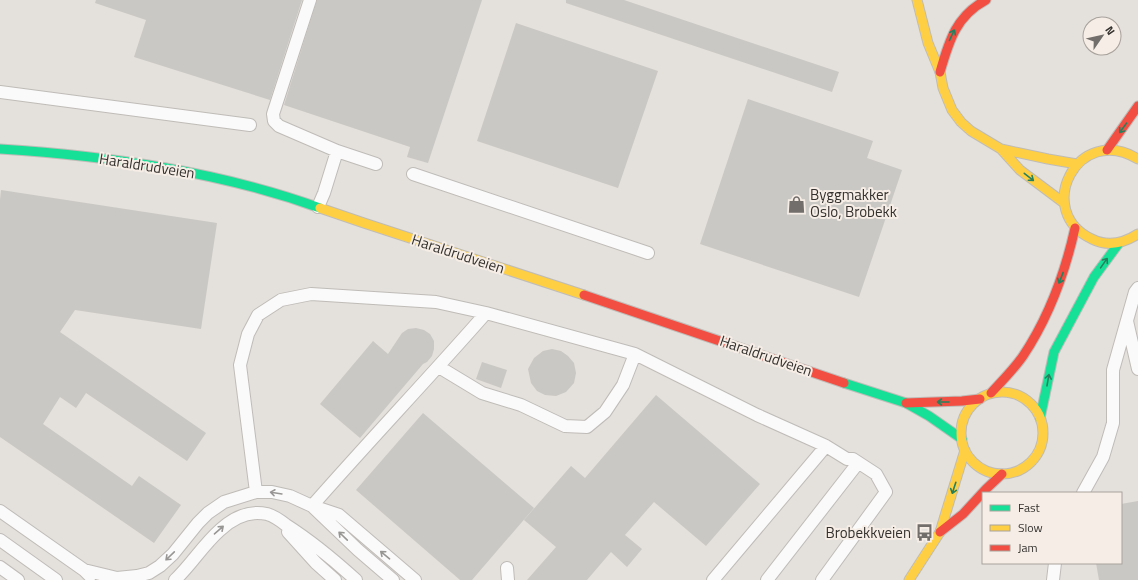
<svg xmlns="http://www.w3.org/2000/svg" width="1138" height="580" font-family="'Titillium Web',sans-serif">
  <style>
    .building { fill: #cac8c4 }
    .lines { fill: none; stroke-linecap: round; stroke-linejoin: round }
    .lane-casing { stroke: #bfbcb8; stroke-width: 14 }
    .fast-casing { stroke: #bfbcb8; stroke-width: 11 }
    .slow-casing { stroke: #bfbcb8; stroke-width: 11 }
    .jam-casing { stroke: #bfbcb8; stroke-width: 11 }
    .lane { stroke: #fbfafa; stroke-width: 12 }
    .fast { stroke: #16e098; stroke-width: 9 }
    .slow { stroke: #ffcf43; stroke-width: 9 }
    .jam { stroke: #f24e42; stroke-width: 9 }
    .oneway { stroke: #26805e }
    .oneway2 { stroke: #989694 }
    .labels { text-anchor: middle; stroke-width: 4; stroke-linejoin: round; paint-order: stroke }
    .street-label { font-size: 15px; fill: #34312e; stroke: #f6eee6 }
    .poi-label { font-size: 15px; fill: #34312e; stroke: #f6eee6; text-anchor: start }
  </style>
  <rect width="100%" height="100%" fill="#e4e0dc"/>
  <path class="building" d="M96 0H302L270 100 134 57 146 20 95 3Z
    M317 0H482L428 163 407 157 410 147 284 105Z
    M566 0H624L839 72 832 92 566 3Z
    M516 23 658 71 618 188 477 141Z
    M748 99 873 141 867 158 902 170 859 297 700 244Z
    M1 190 217 223 201 329 75 310 60 332 206 433 187 461 86 393 76 408 60 397 43 424 132 486 139 476 181 505 154 543 0 437V200Z
    M416 328 424 330 430 334 434 341V349L432 356 427 362 423 364 360 438 320 404 373 341 388 354 402 333 408 329Z
    M552 349 561 351 568 356 574 363 576 373 574 383 566 392 556 396 545 395 537 391 531 383 528 369 534 358 543 351Z
    M482 362 507 370 501 388 476 379Z
    M656 395 760 484 706 546 654 502 625 535 642 549 627 567 611 552 587 580H527L556 547 524 520 571 466 585 478Z
    M423 413 534 508 472 580H460L356 490Z
    M1138 501V580H1099L1096 563H1121V504Z"/>
  <g class="lines">
    <defs>
      <path id="lane" d="M310 0 273 114 274 121 279 126 337 151 324 193 318 207
        M0 92 250 125
        M337 151 376 164
        M413 174 648 253
        M1127 321 1138 369
        M439 367 482 393 521 405 565 426 587 427 605 412 623 385 635 354
        M256 492 240 365 248 334 258 315 281 300 311 294 436 302 486 313 635 354 757 415 826 446 847 459H853L876 474 886 492 822 580
        M1083 493 1103 457 1113 423V370L1135 292 1138 288
        M312 506C369 441 429 378 486 313
        M314 508 358 550 393 580
        M0 511 84 570 90 576
        M288 532 316 563 335 580
        M0 540 56 580
        M0 567 18 580
        M507 568 508 580
        M84 570 117 578 137 576 149 573 160 566 173 554 198 523 208 513 224 502 256 492H272L290 496 312 506 339 515 415 580
        M175 580C191 565 203 545 220 530 233 518 249 510 267 514 274 516 281 521 286 525 311 541 334 560 356 580
        M713 580 826 446
        M767 580 858 463
        M1053 580 1055 563"/>
      <path id="fast" d="M0 149C108 156 217 171 320 208
        M844 383 906 403 929 416 962 439
        M1040 418 1054 352 1094 277 1119 243"/>
      <path id="slow" d="M917 0 928 43 940 72 943 88 952 110 961 122 971 131 1001 149 1020 170 1064 203
        M1001 149 1048 159 1077 164
        M1138 159C1077 122 1033 212 1092 239 1108 247 1124 243 1138 234
        M320 208 364 223 584 295
        M961 433a41 41 0 1 1 82 0a41 41 0 1 1-82 0Z
        M909 580 940 532 965 450"/>
      <path id="jam" d="M940 72C949 41 956 16 986 0
        M1107 150 1138 106
        M584 295 844 383
        M991 393C1002 381 1014 369 1023 356 1049 317 1065 273 1075 228
        M906 403 962 401 980 399
        M940 532 963 514 986 489 1002 474"/>
    </defs>
    <use href="#lane" class="lane-casing"/>
    <use href="#fast" class="fast-casing"/>
    <use href="#slow" class="slow-casing"/>
    <use href="#jam" class="jam-casing"/>
    <use href="#lane" class="lane"/>
    <use href="#fast" class="fast"/>
    <use href="#slow" class="slow"/>
    <use href="#jam" class="jam"/>
  </g>
  <defs><path id="oneway-shaft" d="M-6 0H5M1.5-3L5.5 0L1.5 3" fill="none" stroke-width="1.6" stroke-linecap="round" stroke-linejoin="round"/></defs>
  <g class="oneway">
    <use href="#oneway-shaft" transform="translate(952 35) rotate(-65)"/>
    <use href="#oneway-shaft" transform="translate(1123 128) rotate(126)"/>
    <use href="#oneway-shaft" transform="translate(1029 177) rotate(38)"/>
    <use href="#oneway-shaft" transform="translate(1104 263) rotate(-55)"/>
    <use href="#oneway-shaft" transform="translate(1061 278) rotate(111)"/>
    <use href="#oneway-shaft" transform="translate(1048 380) rotate(-80)"/>
    <use href="#oneway-shaft" transform="translate(943 402) rotate(180)"/>
    <use href="#oneway-shaft" transform="translate(954 488) rotate(108)"/>
  </g>
  <g class="oneway2">
    <use href="#oneway-shaft" transform="translate(276 493) rotate(-171)"/>
    <use href="#oneway-shaft" transform="translate(219 530) rotate(-41)"/>
    <use href="#oneway-shaft" transform="translate(343 536) rotate(-136)"/>
    <use href="#oneway-shaft" transform="translate(385 555) rotate(-140)"/>
    <use href="#oneway-shaft" transform="translate(170 556) rotate(136)"/>
  </g>
  <defs>
    <symbol id="shop-bare" viewBox="-9 -9 18 18"><path d="M-5-2.5h2.3a2.7 3.5 0 0 1 5.4 0H5L5.5 6h-11ZM-1.5-2.5h3a1.5 2.3 0 0 0-3 0Z" fill="#726e6b" stroke="#f6eee6" stroke-width="2.5" paint-order="stroke"/></symbol>
    <symbol id="bus-bare" viewBox="-9 -9 18 18"><path d="M-5-6H5V4H4V6H2V4H-2V6H-4V4H-5ZM-3.5-4V0h7V-4ZM-3.5 1.2v1.5H-2V1.2ZM2 1.2v1.5H3.5V1.2Z" fill="#726e6b" stroke="#f6eee6" stroke-width="2.5" paint-order="stroke"/></symbol>
  </defs>
  <g fill-rule="evenodd">
    <use href="#shop-bare" x="784" y="192" width="25" height="25"/>
    <use href="#bus-bare" x="912" y="520" width="25" height="25"/>
  </g>
  <g class="labels">
    <g class="street-label">
      <text transform="translate(147 166) rotate(9)" y="5">Haraldrudveien</text>
      <text transform="translate(458 254) rotate(18)" y="5">Haraldrudveien</text>
      <text transform="translate(766 356) rotate(19)" y="5">Haraldrudveien</text>
    </g>
    <g class="poi-label">
      <text x="810" y="200">Byggmakker<tspan x="810" dy="17">Oslo, Brobekk</tspan></text>
      <text x="911" y="538" text-anchor="end">Brobekkveien</text>
    </g>
  </g>
  <rect x="982" y="492" width="140" height="72" fill="#f6eee6" stroke="#a8a29c"/>
  <rect x="990" y="505" width="20" height="6" fill="#16e098" stroke="#a8a29c"/>
  <text x="1018" y="512" font-size="12" fill="#34312e">Fast</text>
  <rect x="990" y="525" width="20" height="6" fill="#ffcf43" stroke="#a8a29c"/>
  <text x="1018" y="532" font-size="12" fill="#34312e">Slow</text>
  <rect x="990" y="545" width="20" height="6" fill="#f24e42" stroke="#a8a29c"/>
  <text x="1018" y="552" font-size="12" fill="#34312e">Jam</text>
  <g transform="translate(1102 36) rotate(56)"><circle r="19" fill="#f6eee6" stroke="#a8a29c"/>
  <path d="M0-3L7 15L0 10L-7 15Z" fill="#726e6b"/>
  <text y="-6" font-size="11" font-weight="bold" text-anchor="middle" fill="#34312e">N</text>
  </g>
</svg>
